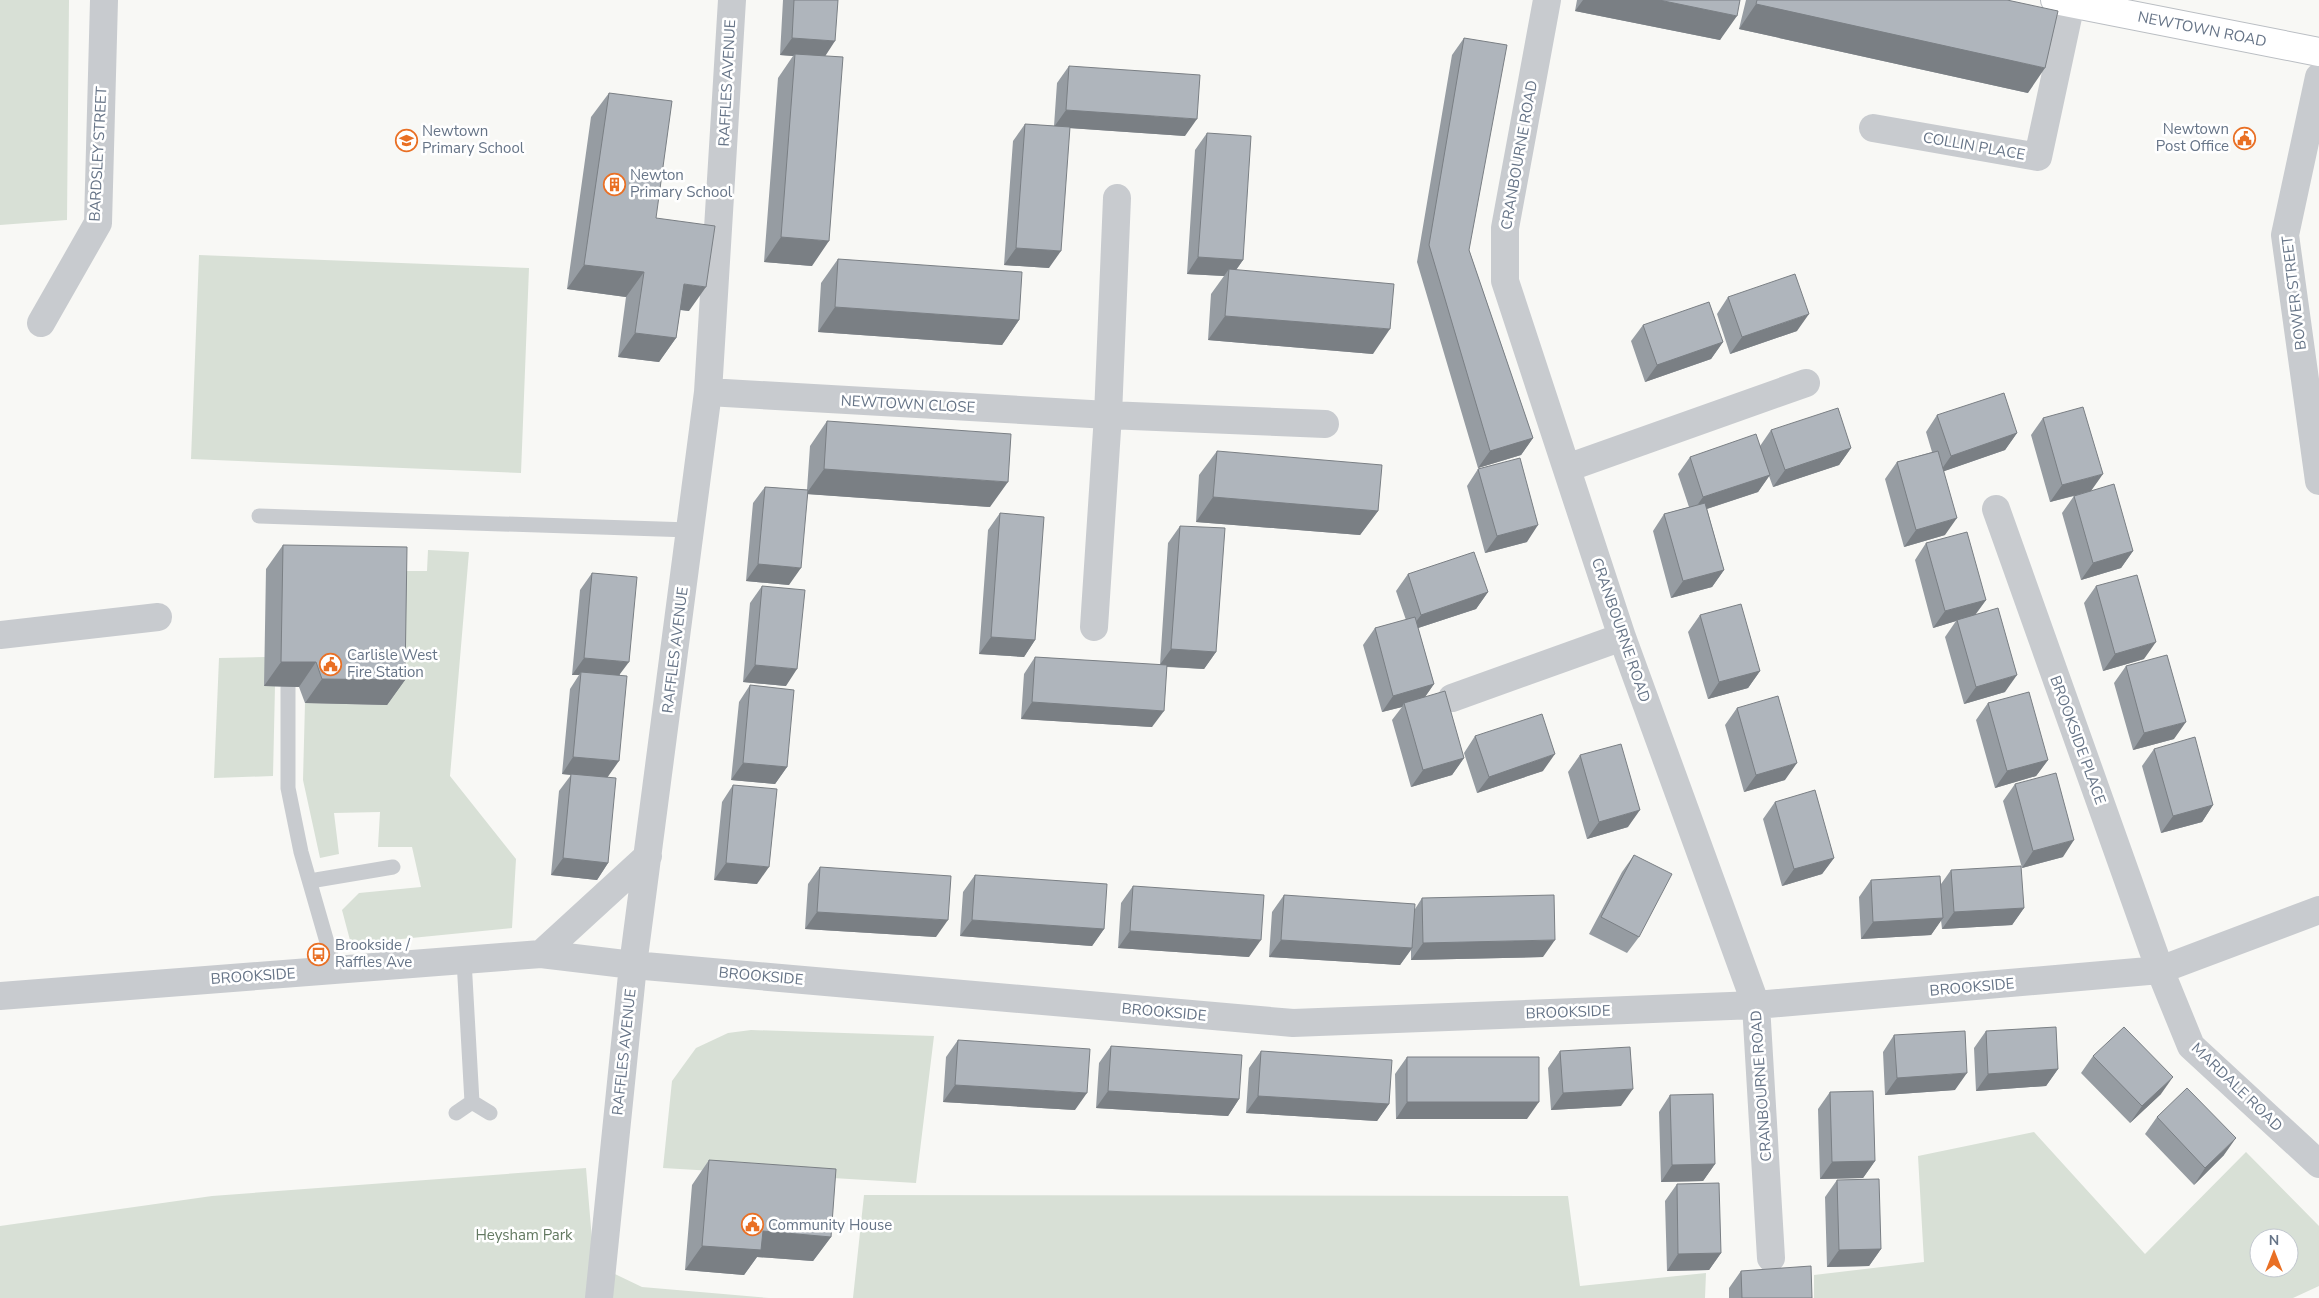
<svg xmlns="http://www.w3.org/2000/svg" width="2319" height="1298" font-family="'Nunito Sans',sans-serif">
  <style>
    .green { fill: #d8e0d6; fill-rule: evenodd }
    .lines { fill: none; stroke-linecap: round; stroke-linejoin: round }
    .secondary-casing { stroke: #babec3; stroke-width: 30 }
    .lane { stroke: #c8cbcf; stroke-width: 15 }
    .street { stroke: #c8cbcf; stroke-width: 28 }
    .secondary { stroke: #fff; stroke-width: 28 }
    .wall { fill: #969ca2 }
    .shaded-wall { fill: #7a7f84 }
    .building { fill: #afb5bc; stroke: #7a7f84 }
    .labels { text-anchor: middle; stroke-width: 5; stroke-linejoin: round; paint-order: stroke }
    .street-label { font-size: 15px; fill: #667487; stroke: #fff }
    .poi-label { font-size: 15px; fill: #667487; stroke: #fff; text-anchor: start }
    .park-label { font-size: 15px; fill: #637961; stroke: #fff }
  </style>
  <rect width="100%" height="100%" fill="#f8f8f5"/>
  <path class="green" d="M0 0H69L67 220 0 225Z
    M199 255 529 268 521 473 191 459Z
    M428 550 469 552 450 776 516 859 512 928 351 944 342 910 359 893 421 887 412 847H378L380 812 334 813 339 854 320 858 303 780 305 703 387 705 390 571H427Z
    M265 657 275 686 273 776 214 778 219 658Z
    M751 1030 934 1036 916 1183 663 1168 672 1081 696 1048 728 1033Z
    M2034 1132 2145 1254 2246 1152 2319 1226V1286L2293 1298H1814V1275L1924 1262 1918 1156ZM2259 1238H2289V1268H2259Z
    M586 1168 594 1264 642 1287 769 1298H0V1226L212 1196Z
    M864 1195 1568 1196 1580 1286 1706 1273 1705 1298H853Z"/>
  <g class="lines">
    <defs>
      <g id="secondary">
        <path id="s1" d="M2055 0 2319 52"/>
      </g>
    </defs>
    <use href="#secondary" class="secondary-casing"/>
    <path class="lane" d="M259 516 690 530
      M288 687V788L301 852 335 970
      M310 881 393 867
      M472 1102 490 1113
      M456 1113 472 1102 464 960"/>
    <path class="street" d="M1547 0 1505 228V281L1622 637 1756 1005 1771 1258
      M2319 77 2285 235 2319 481
      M1873 128 2038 157 2071 3
      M41 323 98 223 104 0
      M708 392 1108 415 1325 424
      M1567 468 1806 383
      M1996 509 2160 970 2191 1046 2319 1164
      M1094 627 1108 415 1117 198
      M0 635 158 617
      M1452 698 1622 637
      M541 954 648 856
      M0 996 541 954 633 965 1293 1023 1756 1005 2160 970 2319 910
      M599 1298 633 965 708 392 732 0"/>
    <use href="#secondary" class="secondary"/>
  </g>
  <path class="wall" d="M783 0H838L825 56 812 266 764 262 778 78 793 56 780 55Z
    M1577 0H1740L1720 40 1575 11Z
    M1746 0H2007L2028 93 1739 29Z
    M1464 38 1469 250 1533 438 1521 455 1478 468 1417 262 1452 55Z
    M1069 66 1185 136 1070 128 1049 268 1004 265 1013 141 1025 124 1054 126 1057 83Z
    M609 93 656 218 689 311 680 310 676 338 659 362 618 357 626 297 567 289 591 117Z
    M1207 133 1243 260 1236 270 1373 354 1208 340 1211 294 1224 276 1187 274 1195 150Z
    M838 259 1019 320 1002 345 818 332 821 283Z
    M1728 297 1797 331 1730 354 1717 314Z
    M1643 325 1723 342 1711 359 1645 382 1631 341Z
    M1937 415 2017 433 2005 450 1944 471 1945 535 1904 547 1885 479 1897 462 1932 452 1926 432Z
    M2043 418 2091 491 2133 551 2121 568 2081 580 2062 513 2074 496 2050 502 2031 435Z
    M827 421 990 507 808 494 789 585 746 581 753 503 765 487 807 490 810 446Z
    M1771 430 1851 448 1839 465 1773 487 1769 476 1758 492 1707 509 1724 570 1712 587 1671 598 1653 531 1664 514 1689 507 1678 474 1690 457 1760 446Z
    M1217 451 1378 511 1360 535 1196 522 1199 475Z
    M1478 469 1527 542 1485 553 1467 486Z
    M1000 513 1035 640 1024 657 979 654 988 530Z
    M1180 526 1216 652 1204 669 1167 667 1152 727 1021 719 1024 674 1035 657 1160 665 1168 543Z
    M1926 543 1986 600 1976 614 2005 692 1964 704 1945 637 1956 621 1933 628 1915 560Z
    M283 545 405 680 387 705 305 703 299 687 264 686 266 569Z
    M592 573 620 675 607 777 608 863 597 880 551 875 559 791 571 775 562 774 570 689 579 675H572L580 590Z
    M1408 574 1488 592 1476 609 1418 628 1434 684 1425 697 1464 758 1452 775 1411 787 1392 720 1402 707 1382 712 1363 645 1375 628 1406 620 1396 591Z
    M762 586 786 686 743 682 750 603Z
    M2096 586 2144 659 2103 671 2084 603Z
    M1700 615 1760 671 1748 688 1708 699 1688 632Z
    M2126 666 2174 739 2133 750 2114 683Z
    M750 685 787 767 775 784 731 780 739 702Z
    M1988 703 2048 760 2036 776 1995 788 1976 720Z
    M1737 708 1785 780 1744 792 1725 725Z
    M1475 736 1543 771 1477 793 1464 753Z
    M2154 749 2213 805 2202 822 2161 833 2142 766Z
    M1580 755 1628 827 1587 839 1568 772Z
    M2015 784 2063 857 2022 868 2003 801Z
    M733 785 757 884 714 880 722 802Z
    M1775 802 1834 858 1822 874 1782 886 1763 819Z
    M1634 855 1639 937 1627 953 1589 934 1622 872Z
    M820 867 936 937 805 929 808 884Z
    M1951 870 2024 908 2012 925 1942 929 1941 920 1931 935 1861 939 1859 897 1871 880 1941 884Z
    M975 875 1104 929 1092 946 960 936 963 892Z
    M1133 886 1249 957 1118 948 1121 903Z
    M1284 895 1415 909 1422 898 1543 957 1411 960V950L1400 965 1269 957 1272 912Z
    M1986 1031 2058 1069 2046 1086 1976 1091 1974 1048Z
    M1894 1035 1955 1090 1885 1095 1883 1052Z
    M958 1040 1075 1110 943 1102 946 1057Z
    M1111 1046 1239 1099 1228 1116 1096 1108 1099 1063Z
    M1261 1051 1389 1104 1377 1121 1246 1113 1249 1068Z
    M1560 1051 1621 1106 1551 1110 1548 1068Z
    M2093 1056 2161 1094 2130 1123 2081 1073Z
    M1407 1057 1527 1119H1396L1395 1074Z
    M1830 1092 1875 1161 1863 1178 1820 1179 1818 1109Z
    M1670 1095 1715 1164 1703 1181 1661 1182 1659 1112Z
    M2157 1117 2224 1155 2194 1185 2145 1134Z
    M709 1160 831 1237 813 1261 757 1257 744 1275 685 1270 692 1185Z
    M1837 1180 1881 1249 1869 1266 1827 1267 1825 1197Z
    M1677 1184 1721 1253 1709 1270 1667 1271 1665 1201Z
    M1741 1271 1812 1298H1729V1288Z"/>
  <path class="shaded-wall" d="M1583 0H1659L1737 16 1720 40 1575 11Z
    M1756 4 2045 68 2028 93 1739 29Z
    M792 38 835 41 824 58 795 54 793 56 780 55Z
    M1066 110 1197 119 1185 136 1054 127Z
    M781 237 829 241 812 266 764 262Z
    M1016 248 1061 251 1049 268 1004 265Z
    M1198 257 1243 260 1231 277 1229 269 1224 276 1187 274Z
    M584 265 644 272 626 297 567 289Z
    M684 284 706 287 689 311 667 308Z
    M835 307 1019 320 1002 345 818 332Z
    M1809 314 1797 331 1730 354 1742 337Z
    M1225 316 1390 329 1373 354 1208 340Z
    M635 333 676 338 659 362 618 357Z
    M1723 342 1711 359 1645 382 1657 365Z
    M2017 433 2005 450 1939 473 1951 456Z
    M1533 438 1521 455 1478 468 1490 451Z
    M1851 448 1839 465 1773 487 1785 470Z
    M824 469 1008 482 990 507 806 494Z
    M2103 474 2091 491 2050 502 2062 485Z
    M1770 475 1758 492 1691 514 1703 497Z
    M1213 497 1378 511 1360 535 1196 522Z
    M1957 518 1945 535 1904 547 1916 530Z
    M1538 525 1527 542 1485 553 1497 536Z
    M2133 551 2121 568 2081 580 2093 563Z
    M758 564 801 568 789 585 746 581Z
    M1724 570 1712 587 1671 598 1683 581Z
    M1488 592 1476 609 1409 631 1421 615Z
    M1986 600 1974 616 1957 620 1956 621 1933 628 1945 611Z
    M991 637 1035 640 1024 657 979 654Z
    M2156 642 2144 659 2103 671 2115 654Z
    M1171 649 1216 652 1204 669 1159 666Z
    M584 658 629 662 617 678 581 672 579 675H572Z
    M281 662H316L299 687 264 686Z
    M755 665 797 669 786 686 743 682Z
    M1760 671 1748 688 1708 699 1719 682Z
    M2017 675 2005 692 1964 704 1976 687Z
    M322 679 405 680 387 705 305 703Z
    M1434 684 1422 701 1404 703 1402 707 1382 712 1393 696Z
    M1032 702 1164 711 1152 727 1021 719Z
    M2186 722 2174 739 2133 750 2144 733Z
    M1555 754 1543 771 1477 793 1489 777Z
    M573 757 619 761 607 778 562 774Z
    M1464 758 1452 775 1411 787 1423 770Z
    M2048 760 2036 776 1995 788 2007 771Z
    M743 763 787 767 775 784 731 780Z
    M1797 763 1785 780 1744 792 1756 775Z
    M2213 805 2202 822 2161 833 2173 816Z
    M1640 810 1628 827 1587 839 1599 822Z
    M2074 840 2063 857 2022 868 2033 851Z
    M563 858 608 863 597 880 551 875Z
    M1834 858 1822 874 1782 886 1794 869Z
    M726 863 769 867 757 884 714 880Z
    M2024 908 2012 925 1942 929 1954 912Z
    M817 912 948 920 936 937 805 929Z
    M1943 918 1931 935 1861 939 1873 922Z
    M972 920 1104 929 1092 946 960 936Z
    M1130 931 1261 940 1249 957 1118 948Z
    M1281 940 1412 948 1400 965 1269 957Z
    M1555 940 1543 957 1411 960 1423 943Z
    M2058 1069 2046 1086 1976 1091 1988 1074Z
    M1967 1073 1955 1090 1885 1095 1897 1078Z
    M2173 1077 2161 1094 2130 1123 2142 1106Z
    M955 1085 1087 1093 1075 1110 943 1102Z
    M1633 1089 1621 1106 1551 1110 1563 1093Z
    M1108 1091 1239 1099 1228 1116 1096 1108Z
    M1258 1096 1389 1104 1377 1121 1246 1113Z
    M1407 1102H1539L1527 1119H1396Z
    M2236 1138 2224 1155 2194 1185 2205 1168Z
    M1875 1161 1863 1178 1820 1179 1832 1162Z
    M1715 1164 1703 1181 1661 1182 1672 1165Z
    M763 1231 831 1237 813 1261 757 1257 744 1275 685 1270 702 1246Z
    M1881 1249 1869 1266 1827 1267 1839 1250Z
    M1721 1253 1709 1270 1667 1271 1678 1254Z"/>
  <path class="building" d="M794 0H838L835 41 792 38Z
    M1659 0H1740L1737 16Z
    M1757 0H2007L2058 11 2045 68 1756 4Z
    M1464 38 1507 45 1469 250 1533 438 1490 451 1429 245Z
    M795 54 843 57 829 241 781 237Z
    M1069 66 1200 75 1197 119 1066 110Z
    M609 93 672 101 656 218 715 226 706 287 684 284 676 338 635 333 644 272 584 265Z
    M1025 124 1070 127 1061 251 1016 248Z
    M1207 133 1251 136 1243 260 1198 257Z
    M838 259 1022 272 1019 320 835 307Z
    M1229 269 1394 284 1390 329 1225 316Z
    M1795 274 1809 314 1742 337 1728 297Z
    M1709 302 1723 342 1657 365 1643 325Z
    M2004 393 2017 433 1951 456 1937 415Z
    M2083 407 2103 474 2062 485 2043 418Z
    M1838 408 1851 448 1785 470 1771 430Z
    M827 421 1011 434 1008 482 824 469Z
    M1756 434 1770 475 1703 497 1690 457Z
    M1217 451 1382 465 1378 511 1213 497Z
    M1938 451 1957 518 1916 530 1897 462Z
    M1520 458 1538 525 1497 536 1478 469Z
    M2114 484 2133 551 2093 563 2074 496Z
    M765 487 808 490 801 568 758 564Z
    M1705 503 1724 570 1683 581 1664 514Z
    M1000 513 1044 517 1035 640 991 637Z
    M1180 526 1225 528 1216 652 1171 649Z
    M1967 532 1986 600 1945 611 1926 543Z
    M283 545 407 547 405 680 322 679 316 662H281Z
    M1474 552 1488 592 1421 615 1408 574Z
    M592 573 637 577 629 662 584 658Z
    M2137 575 2156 642 2115 654 2096 586Z
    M762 586 805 590 797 669 755 665Z
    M1741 604 1760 671 1719 682 1700 615Z
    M1998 608 2017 675 1976 687 1957 620Z
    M1415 617 1434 684 1393 696 1375 628Z
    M2167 655 2186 722 2144 733 2126 666Z
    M1035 657 1167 665 1164 711 1032 702Z
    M581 672 627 676 619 761 573 757Z
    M750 685 794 690 787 767 743 763Z
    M1445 691 1464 758 1423 770 1404 703Z
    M2029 692 2048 760 2007 771 1988 703Z
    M1778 696 1797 763 1756 775 1737 708Z
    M1542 714 1555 754 1489 777 1475 736Z
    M2195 737 2213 805 2173 816 2154 749Z
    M1621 744 1640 810 1599 822 1580 755Z
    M2056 773 2074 840 2033 851 2015 784Z
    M571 774 616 778 608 863 563 858Z
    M733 785 777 789 769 867 726 863Z
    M1815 790 1834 858 1794 869 1775 802Z
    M1634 855 1672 874 1639 937 1601 917Z
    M2021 866 2024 908 1954 912 1951 870Z
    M820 867 951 876 948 920 817 912Z
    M975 875 1107 884 1104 929 972 920Z
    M1940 876 1943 918 1873 922 1871 880Z
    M1133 886 1264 895 1261 940 1130 931Z
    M1284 895 1415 904 1412 948 1281 940Z
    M1554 895 1555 940 1423 943 1422 898Z
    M2056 1027 2058 1069 1988 1074 1986 1031Z
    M2124 1027 2173 1077 2142 1106 2093 1056Z
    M1965 1031 1967 1073 1897 1078 1894 1035Z
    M958 1040 1090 1049 1087 1093 955 1085Z
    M1111 1046 1242 1055 1239 1099 1108 1091Z
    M1630 1047 1633 1089 1563 1093 1560 1051Z
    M1261 1051 1392 1060 1389 1104 1258 1096Z
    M1407 1057H1539V1102H1407Z
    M2187 1088 2236 1138 2205 1168 2157 1117Z
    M1873 1091 1875 1161 1832 1162 1830 1092Z
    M1713 1094 1715 1164 1672 1165 1670 1095Z
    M709 1160 836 1169 831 1237 763 1231 761 1250 702 1246Z
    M1879 1179 1881 1249 1839 1250 1837 1180Z
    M1719 1183 1721 1253 1678 1254 1677 1184Z
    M1811 1266 1812 1298H1742L1741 1271Z"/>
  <defs>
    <symbol id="civic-ring" viewBox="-11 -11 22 22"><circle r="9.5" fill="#fff" stroke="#e97025" stroke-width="1.5"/><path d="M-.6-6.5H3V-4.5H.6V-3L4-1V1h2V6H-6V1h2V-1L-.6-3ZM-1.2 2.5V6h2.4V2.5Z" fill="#e97025"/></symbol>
    <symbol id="school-ring" viewBox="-11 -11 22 22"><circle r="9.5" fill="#fff" stroke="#e97025" stroke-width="1.5"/><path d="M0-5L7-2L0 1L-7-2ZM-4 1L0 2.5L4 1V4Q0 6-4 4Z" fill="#e97025"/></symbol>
    <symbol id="building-ring" viewBox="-11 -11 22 22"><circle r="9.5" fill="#fff" stroke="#e97025" stroke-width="1.5"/><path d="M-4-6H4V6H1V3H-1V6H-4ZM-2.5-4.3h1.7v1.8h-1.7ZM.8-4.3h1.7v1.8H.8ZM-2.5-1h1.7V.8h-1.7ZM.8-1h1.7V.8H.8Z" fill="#e97025"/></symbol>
    <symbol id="bus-ring" viewBox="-11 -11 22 22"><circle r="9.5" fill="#fff" stroke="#e97025" stroke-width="1.5"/><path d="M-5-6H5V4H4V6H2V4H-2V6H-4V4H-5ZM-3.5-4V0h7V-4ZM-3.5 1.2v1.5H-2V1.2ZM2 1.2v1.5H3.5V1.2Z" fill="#e97025"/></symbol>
  </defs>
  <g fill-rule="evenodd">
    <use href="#civic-ring" x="2232" y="126" width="25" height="25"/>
    <use href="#school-ring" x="394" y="128" width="25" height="25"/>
    <use href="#building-ring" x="602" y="172" width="25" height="25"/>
    <use href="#civic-ring" x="318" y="652" width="25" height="25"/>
    <use href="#bus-ring" x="306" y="942" width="25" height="25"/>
    <use href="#civic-ring" x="740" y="1212" width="25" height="25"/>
  </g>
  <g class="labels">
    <g class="street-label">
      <text dy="5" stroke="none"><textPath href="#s1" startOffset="150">NEWTOWN ROAD</textPath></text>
      <text transform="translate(727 83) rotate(-87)" y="5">RAFFLES AVENUE</text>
      <text transform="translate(1974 146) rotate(10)" y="5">COLLIN PLACE</text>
      <text transform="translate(98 154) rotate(-87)" y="5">BARDSLEY STREET</text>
      <text transform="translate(1519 155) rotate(-80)" y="5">CRANBOURNE ROAD</text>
      <text transform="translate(2294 293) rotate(-97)" y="5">BOWER STREET</text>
      <text transform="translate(908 404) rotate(3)" y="5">NEWTOWN CLOSE</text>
      <text transform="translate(1621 630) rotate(71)" y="5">CRANBOURNE ROAD</text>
      <text transform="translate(675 650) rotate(-83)" y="5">RAFFLES AVENUE</text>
      <text transform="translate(2078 740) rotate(70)" y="5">BROOKSIDE PLACE</text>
      <text transform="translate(253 976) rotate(-4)" y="5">BROOKSIDE</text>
      <text transform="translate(761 976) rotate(5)" y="5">BROOKSIDE</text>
      <text transform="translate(1972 987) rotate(-5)" y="5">BROOKSIDE</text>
      <text transform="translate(1164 1012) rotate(5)" y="5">BROOKSIDE</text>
      <text transform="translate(1568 1012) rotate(-2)" y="5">BROOKSIDE</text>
      <text transform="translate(624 1052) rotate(-84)" y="5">RAFFLES AVENUE</text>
      <text transform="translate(1761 1086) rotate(-94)" y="5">CRANBOURNE ROAD</text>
      <text transform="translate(2237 1087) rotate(44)" y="5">MARDALE ROAD</text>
    </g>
    <g class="poi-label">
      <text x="2229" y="134" text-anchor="end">Newtown<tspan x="2229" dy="17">Post Office</tspan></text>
      <text x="422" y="136">Newtown<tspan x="422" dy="17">Primary School</tspan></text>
      <text x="630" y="180">Newton<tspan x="630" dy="17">Primary School</tspan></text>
      <text x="347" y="660">Carlisle West<tspan x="347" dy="17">Fire Station</tspan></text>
      <text x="335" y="950">Brookside /<tspan x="335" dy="17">Raffles Ave</tspan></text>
      <text x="768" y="1230">Community House</text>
    </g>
    <g class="park-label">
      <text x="524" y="1240">Heysham Park</text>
    </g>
  </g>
  <g transform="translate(2274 1253)"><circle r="24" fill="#ffffff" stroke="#c2c7cf"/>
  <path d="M0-4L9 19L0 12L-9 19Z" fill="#e97025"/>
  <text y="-8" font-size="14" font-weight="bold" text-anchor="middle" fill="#667487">N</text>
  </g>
</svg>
